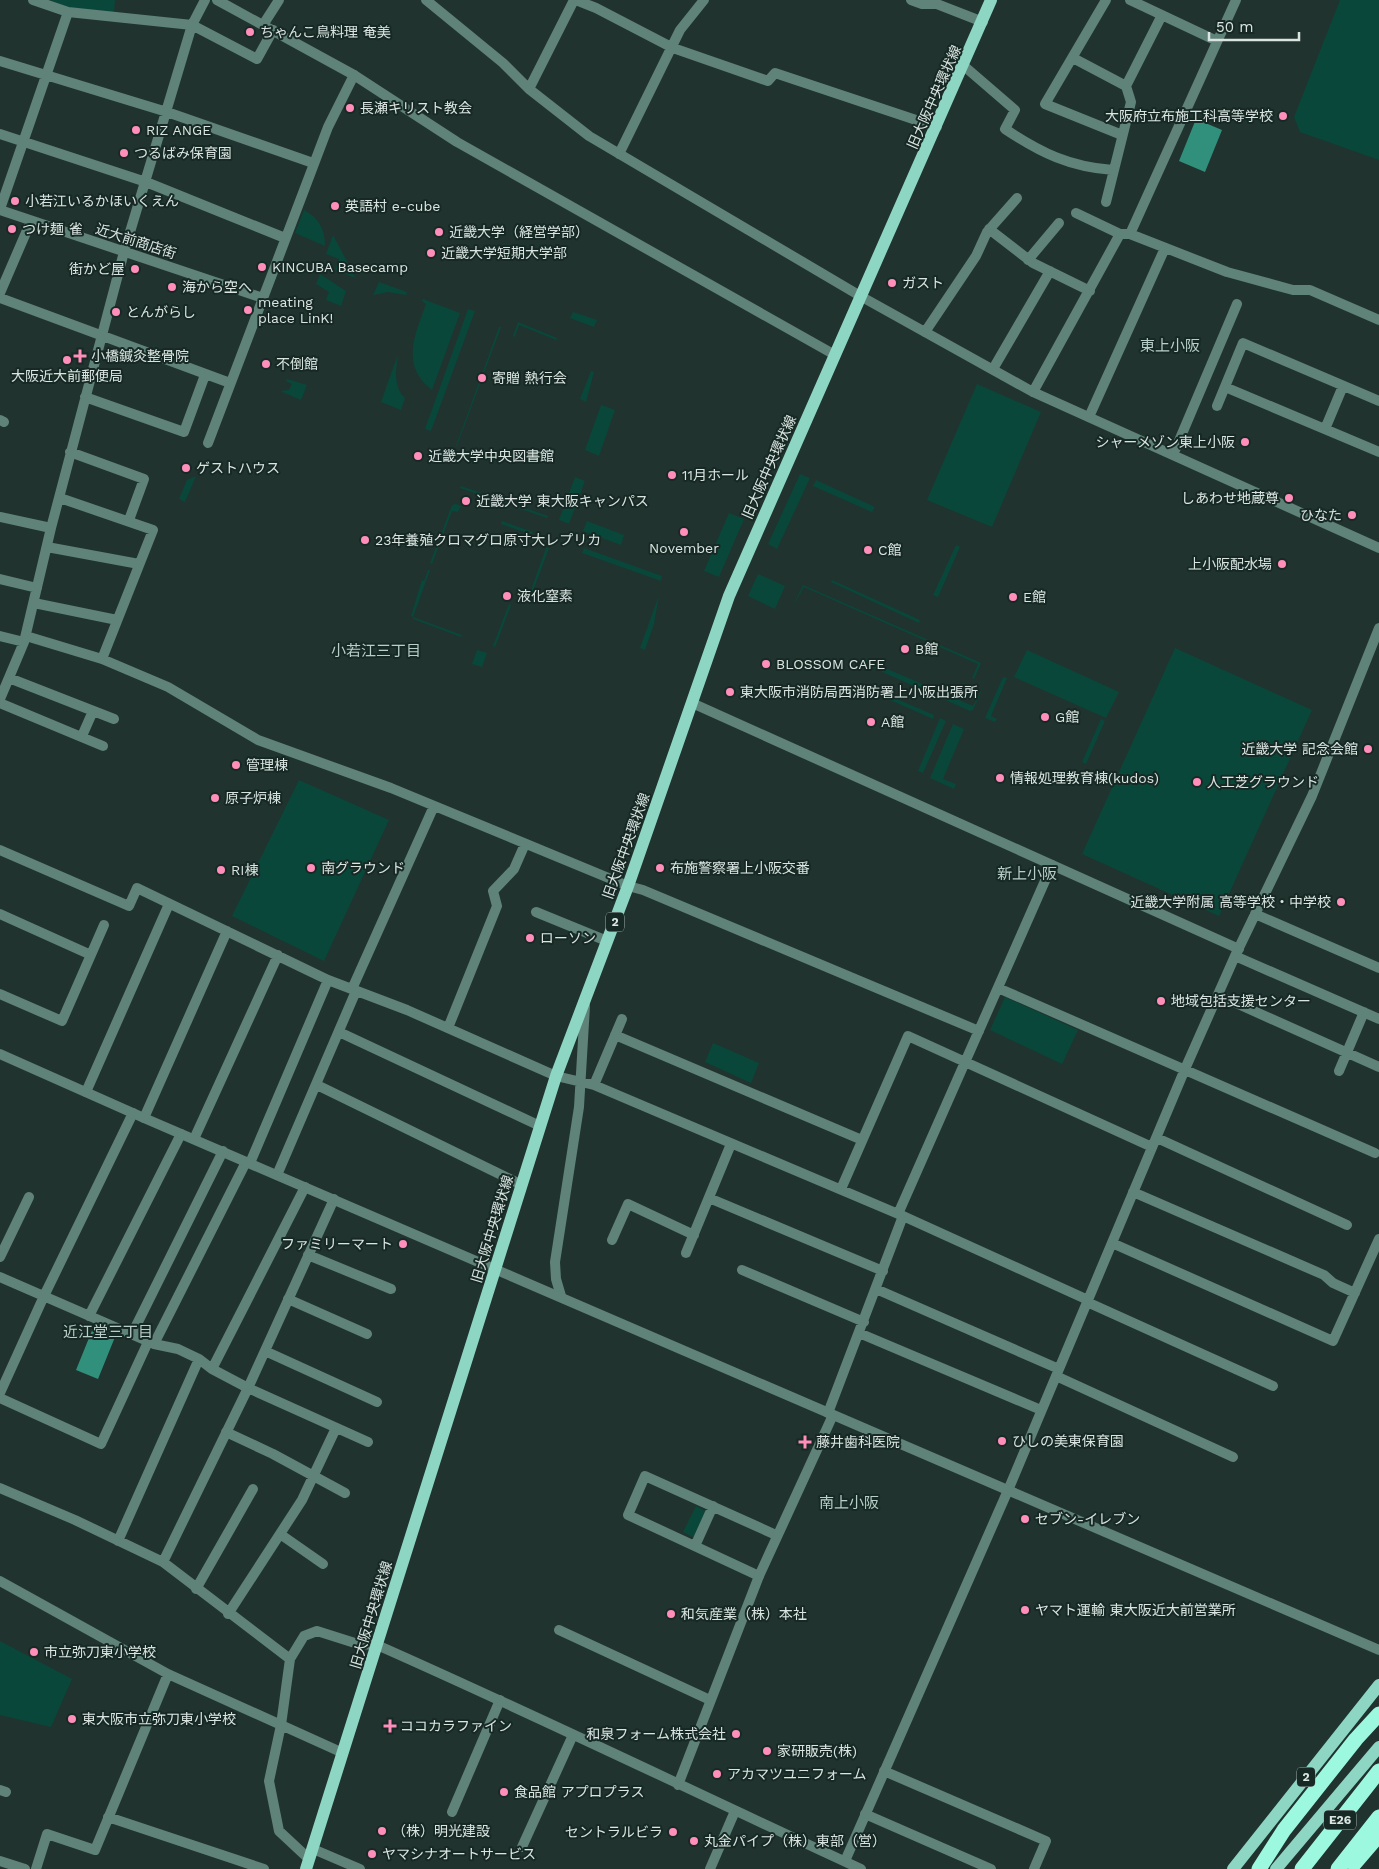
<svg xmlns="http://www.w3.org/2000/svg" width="1379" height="1869" font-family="'Work Sans','Noto Sans JP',sans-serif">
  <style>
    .green { fill: #0a473b }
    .water { fill: #31907c }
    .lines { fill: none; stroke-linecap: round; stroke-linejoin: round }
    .minor { stroke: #5f8279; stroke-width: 10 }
    .tertiary { stroke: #5f8279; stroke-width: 10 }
    .primary { stroke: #8cd6c3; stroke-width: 12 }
    .motorway { stroke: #9df8e0; stroke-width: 15 }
    .poi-dot { fill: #ff8eba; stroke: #172924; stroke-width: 2 }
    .labels { text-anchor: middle; stroke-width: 4; stroke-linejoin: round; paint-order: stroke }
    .shield { fill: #172924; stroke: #a0ada9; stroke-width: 1 }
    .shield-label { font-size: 12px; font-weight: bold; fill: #dae5e2 }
    .poi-label { font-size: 14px; fill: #dae5e2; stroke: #172924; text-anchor: start }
    .street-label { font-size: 14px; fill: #dae5e2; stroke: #172924 }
    .neighbourhood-label { font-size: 15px; fill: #b8cec8; stroke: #172924 }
  </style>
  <rect width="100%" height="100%" fill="#20332e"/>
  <path class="green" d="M50 0H115L114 13 70 8Z
    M1340 0H1379V160L1300 132 1294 117Z
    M304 210C319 218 325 229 325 246L295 233Z
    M333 235 349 265 356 268 353 274 356 278 335 270 339 259 326 254Z
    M320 274 346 291 341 306 326 300 329 292 316 284Z
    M379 282 407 292 406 295 388 292 373 295Z
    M423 299 460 313 432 390C400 366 415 334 426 304L422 301Z
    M468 309 475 311 431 431 425 429Z
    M573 312 597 320 594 327 570 318Z
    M518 322 557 338 556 340 519 325 515 337 513 336Z
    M499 327H501L457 446H456Z
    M398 354C396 369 393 387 405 398L401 410 381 402Z
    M591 371 594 372 586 402 580 399Z
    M287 379 307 385 301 400 280 391 289 390 292 384 286 381Z
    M977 384 1041 412 992 527 927 500Z
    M601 405 615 410 599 456 585 450Z
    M800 474 810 478 777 549 768 544Z
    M196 476 185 502 179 499 187 480Z
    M575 477 585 481 569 524 559 520Z
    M816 480 875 507 872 512 813 486Z
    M461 486 548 516 547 518 460 488Z
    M456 504 461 506 458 512 452 511 432 564 430 563 452 505Z
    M729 513 744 519 719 577 704 571Z
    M502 521 533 532 531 537 523 535 524 532 501 524Z
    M587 521 624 535 621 545 583 531Z
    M956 545 960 547 938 597 933 595Z
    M546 548H549L533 591 531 590Z
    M584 548 662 576 661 581 582 553Z
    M428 570H430L413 617 411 616 422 580 424 581Z
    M758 574 785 586 775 609 748 596Z
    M832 580 920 620 919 623 831 582Z
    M803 585 981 663 974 679 972 678 978 664 804 587 792 608Z
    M659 595 654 624 645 650 640 648Z
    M509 604 511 605 495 647 493 646Z
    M413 617 462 635 461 637 413 619Z
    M1175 648 1312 710 1219 916 1082 854Z
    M477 650 487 653 482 667 472 664Z
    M1027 650 1119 692 1106 718 1014 677Z
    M862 658 973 706 984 685 973 710 970 711 860 662Z
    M1003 677 1007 678 991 716 997 719 995 722 985 718Z
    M883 693 934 715 933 719 881 696Z
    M940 718 946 721 923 773 918 771Z
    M1101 719 1105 721 1086 764 1082 762Z
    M953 724 964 729 943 779 956 784 954 789 930 778Z
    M299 780 389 820 324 961 232 916Z
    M1005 997 1078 1030 1062 1064 990 1030Z
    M713 1043 759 1063 751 1083 705 1062Z
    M696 1506 707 1512 695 1538 683 1532Z
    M0 1641 72 1679 51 1727 0 1715Z"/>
  <path class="water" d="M1196 119 1222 130 1205 172 1179 161Z
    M93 1328 115 1337 98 1379 76 1370Z"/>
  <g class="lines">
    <path class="minor" d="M426 0 503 63 529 89 589 136 862 297 1033 392 1379 548
      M576 0 596 8 673 48 768 81 775 73 937 127
      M911 0 922 4H937L983 22
      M1106 0 1045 104 1122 135
      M1130 0 1217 41
      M68 12 192 25 257 59 273 30
      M263 25 279 0
      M1073 58 1126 86 1131 102 1106 202
      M0 61 167 112 313 163
      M964 66 1015 110 1005 129C1041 153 1070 167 1113 170
      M1126 86 1162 15
      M529 89 574 0
      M0 134 146 182 285 238
      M619 154 680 30 704 0
      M0 209 68 12 33 0
      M0 210 263 298
      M1076 213 1120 234
      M989 229 1033 263 1090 291
      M1130 234 1236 0
      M1028 260 1059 223
      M0 293 31 221
      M0 298 230 383
      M925 332 976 256 987 232 1017 198
      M993 369 1050 271
      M1225 387 1379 452
      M1033 392 1120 234H1130L1227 272 1293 290H1310L1379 320
      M85 397 184 432 205 375
      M1217 406 1243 343 1379 401
      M1089 417 1165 248
      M0 420 4 422
      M1325 429 1343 386
      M208 443 328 127 354 75
      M70 452 144 479 129 520
      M1173 455 1237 304
      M60 498 153 530 102 659
      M0 517 51 528
      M47 547 139 564
      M0 579 37 588
      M34 603 117 620
      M0 636 24 642
      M26 636 102 659 168 687 258 740 391 788 628 886 643 890 979 1031
      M9 678 114 719
      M0 699 24 642 51 528 124 252 192 25 205 0
      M0 703 103 746
      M82 736 93 711
      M0 850 129 906 137 888 328 980 407 1010 556 1076 594 1085 903 1216 1088 1300
      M536 912 607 941
      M0 914 91 955
      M1255 914 1379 968
      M1235 956 1379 1019
      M998 988 1375 1153
      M352 989 434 806
      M0 994 62 1021 104 925
      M1218 995 1379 1067
      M448 1028 497 906 493 891 514 869 525 844
      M339 1032 540 1126
      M615 1035 862 1140
      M1339 1071 1364 1012
      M317 1085 522 1185
      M594 1085 622 1019
      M86 1092 169 904
      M144 1118 227 931
      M1157 1138 1347 1225
      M194 1139 278 955
      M250 1163 328 980
      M277 1175 356 991
      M841 1189 908 1036 1152 1147
      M1133 1192 1324 1275 1333 1283 1355 1293
      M709 1198 883 1271
      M898 1214 1052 865
      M612 1240 628 1204 694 1235
      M1112 1243 1333 1341 1379 1239
      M686 1253 731 1144
      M308 1255 391 1289
      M0 1257 29 1197
      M742 1270 864 1322
      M0 1277 154 1344 178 1349 199 1359 212 1369 248 1388 368 1442
      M876 1289 1059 1369
      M561 1296 556 1279 555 1262 579 1107 585 1006
      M288 1299 367 1334
      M1087 1302 1273 1386
      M89 1316 181 1134
      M859 1333 1041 1410
      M132 1334 223 1151
      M154 1344 246 1162
      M265 1351 377 1402
      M212 1369 305 1187
      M1056 1376 1233 1457
      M0 1393 44 1296 133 1113
      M0 1398 101 1444 148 1342
      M828 1413 903 1216
      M226 1432 273 1454 345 1493
      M0 1488 75 1520 163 1562 248 1388 334 1199
      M280 1534 323 1564
      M118 1541 199 1359
      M695 1546 713 1506
      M163 1562 290 1659
      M759 1576 628 1515 645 1476 776 1535
      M0 1581 168 1674 343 1753
      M196 1589 253 1489
      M228 1614 302 1500 336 1428
      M559 1630 710 1700
      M884 1771 1046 1841 1034 1869
      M0 1790 6 1792
      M452 1812 500 1700
      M865 1814 991 1869
      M108 1817 264 1869
      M522 1847 573 1735
      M313 1849 360 1869
      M309 1859 279 1831 269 1781 281 1725 290 1659 304 1636 317 1631 358 1644 377 1645
      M0 1861 25 1869
      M845 1861 1009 1488 1185 1069 1235 956 1312 796 1379 628
      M36 1869 47 1834 95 1850 168 1674"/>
    <path class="tertiary" d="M217 0 354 75 457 142 835 355
      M692 703 1239 949
      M0 1054 144 1118 1379 1650
      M377 1645C540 1717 700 1795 861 1869
      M678 1785 759 1576 833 1415
      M710 1869 735 1811"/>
    <path class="primary" d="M306 1869 556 1076 628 886 729 596 991 0
      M1233 1869 1379 1685
      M1276 1869 1379 1747"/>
    <path class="motorway" d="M1354 1864 1379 1835
      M1259 1869 1284 1830 1356 1739 1379 1714
      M1302 1869 1379 1771
      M1338 1869 1379 1817"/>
  </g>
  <g class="poi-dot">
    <circle cx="250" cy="32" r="5"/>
    <circle cx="350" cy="108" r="5"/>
    <circle cx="1283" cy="116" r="5"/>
    <circle cx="136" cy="130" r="5"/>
    <circle cx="124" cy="153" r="5"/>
    <circle cx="15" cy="201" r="5"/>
    <circle cx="335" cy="206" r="5"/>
    <circle cx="12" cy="229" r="5"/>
    <circle cx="439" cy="232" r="5"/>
    <circle cx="431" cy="253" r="5"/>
    <circle cx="262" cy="267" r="5"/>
    <circle cx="135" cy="269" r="5"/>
    <circle cx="892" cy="283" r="5"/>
    <circle cx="172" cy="287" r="5"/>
    <circle cx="248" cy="310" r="5"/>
    <circle cx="116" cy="312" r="5"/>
    <path d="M77.5 348.5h5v5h5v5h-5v5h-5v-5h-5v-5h5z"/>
    <circle cx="67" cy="360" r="5"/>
    <circle cx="266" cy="364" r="5"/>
    <circle cx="482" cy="378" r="5"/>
    <circle cx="1245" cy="442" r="5"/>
    <circle cx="418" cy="456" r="5"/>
    <circle cx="186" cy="468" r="5"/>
    <circle cx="672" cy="475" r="5"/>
    <circle cx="1289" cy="498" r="5"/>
    <circle cx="466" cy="501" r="5"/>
    <circle cx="1352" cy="515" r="5"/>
    <circle cx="684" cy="532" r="5"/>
    <circle cx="365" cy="540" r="5"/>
    <circle cx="868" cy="550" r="5"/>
    <circle cx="1282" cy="564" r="5"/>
    <circle cx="507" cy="596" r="5"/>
    <circle cx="1013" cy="597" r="5"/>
    <circle cx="905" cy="649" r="5"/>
    <circle cx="766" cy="664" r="5"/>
    <circle cx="730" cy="692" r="5"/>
    <circle cx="1045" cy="717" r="5"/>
    <circle cx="871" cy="722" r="5"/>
    <circle cx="1368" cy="749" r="5"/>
    <circle cx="236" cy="765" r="5"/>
    <circle cx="1000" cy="778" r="5"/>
    <circle cx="1197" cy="782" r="5"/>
    <circle cx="215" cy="798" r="5"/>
    <circle cx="311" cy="868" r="5"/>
    <circle cx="660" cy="868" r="5"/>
    <circle cx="221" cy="870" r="5"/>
    <circle cx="1341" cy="902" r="5"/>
    <circle cx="530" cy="938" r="5"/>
    <circle cx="1161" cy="1001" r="5"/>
    <circle cx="403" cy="1244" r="5"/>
    <circle cx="1002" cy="1441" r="5"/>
    <path d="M802.5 1434.5h5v5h5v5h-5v5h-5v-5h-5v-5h5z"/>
    <circle cx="1025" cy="1519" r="5"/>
    <circle cx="1025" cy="1610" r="5"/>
    <circle cx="671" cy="1614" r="5"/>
    <circle cx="34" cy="1652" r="5"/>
    <circle cx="72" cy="1719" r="5"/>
    <path d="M387.5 1718.5h5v5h5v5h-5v5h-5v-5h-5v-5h5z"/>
    <circle cx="736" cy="1734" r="5"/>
    <circle cx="767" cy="1751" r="5"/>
    <circle cx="717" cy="1774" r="5"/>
    <circle cx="504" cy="1792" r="5"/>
    <circle cx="382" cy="1831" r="5"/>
    <circle cx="673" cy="1832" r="5"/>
    <circle cx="694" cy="1841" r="5"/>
    <circle cx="372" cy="1854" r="5"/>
  </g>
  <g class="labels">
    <g class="shield">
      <rect x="606" y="912.5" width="18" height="19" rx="4"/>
      <rect x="1297" y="1767.5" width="18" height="19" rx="4"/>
      <rect x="1324" y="1810.5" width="32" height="19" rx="4"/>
    </g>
    <g class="shield-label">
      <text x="615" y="926">2</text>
      <text x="1306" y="1781">2</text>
      <text x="1340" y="1824">E26</text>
    </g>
    <g class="poi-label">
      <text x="260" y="37">ちゃんこ鳥料理 奄美</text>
      <text x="360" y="113">長瀬キリスト教会</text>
      <text x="1273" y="121" text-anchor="end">大阪府立布施工科高等学校</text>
      <text x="146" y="135">RIZ ANGE</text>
      <text x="134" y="158">つるばみ保育園</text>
      <text x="25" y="206">小若江いるかほいくえん</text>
      <text x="345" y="211">英語村 e-cube</text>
      <text x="22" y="234">つけ麺 雀</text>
      <text x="449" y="237">近畿大学（経営学部）</text>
      <text x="441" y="258">近畿大学短期大学部</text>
      <text x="272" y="272">KINCUBA Basecamp</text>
      <text x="125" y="274" text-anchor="end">街かど屋</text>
      <text x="902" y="288">ガスト</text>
      <text x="182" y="292">海から空へ</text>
      <text x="258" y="307">meating<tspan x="258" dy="16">place LinK!</tspan></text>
      <text x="126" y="317">とんがらし</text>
      <text x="91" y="361">小橋鍼灸整骨院</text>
      <text x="276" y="369">不倒館</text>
      <text x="67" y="381" text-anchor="middle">大阪近大前郵便局</text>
      <text x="492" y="383">寄贈 熱行会</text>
      <text x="1235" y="447" text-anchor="end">シャーメゾン東上小阪</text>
      <text x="428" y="461">近畿大学中央図書館</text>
      <text x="196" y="473">ゲストハウス</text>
      <text x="682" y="480">11月ホール</text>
      <text x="1279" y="503" text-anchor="end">しあわせ地蔵尊</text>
      <text x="476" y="506">近畿大学 東大阪キャンパス</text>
      <text x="1342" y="520" text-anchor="end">ひなた</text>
      <text x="375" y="545">23年養殖クロマグロ原寸大レプリカ</text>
      <text x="684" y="553" text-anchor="middle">November</text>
      <text x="878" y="555">C館</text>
      <text x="1272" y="569" text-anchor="end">上小阪配水場</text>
      <text x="517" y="601">液化窒素</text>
      <text x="1023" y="602">E館</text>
      <text x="915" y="654">B館</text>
      <text x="776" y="669">BLOSSOM CAFE</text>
      <text x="740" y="697">東大阪市消防局西消防署上小阪出張所</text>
      <text x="1055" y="722">G館</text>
      <text x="881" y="727">A館</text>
      <text x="1358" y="754" text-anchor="end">近畿大学 記念会館</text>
      <text x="246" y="770">管理棟</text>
      <text x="1010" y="783">情報処理教育棟(kudos)</text>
      <text x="1207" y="787">人工芝グラウンド</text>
      <text x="225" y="803">原子炉棟</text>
      <text x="321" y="873">南グラウンド</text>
      <text x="670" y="873">布施警察署上小阪交番</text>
      <text x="231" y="875">RI棟</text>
      <text x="1331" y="907" text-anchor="end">近畿大学附属 高等学校・中学校</text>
      <text x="540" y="943">ローソン</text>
      <text x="1171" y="1006">地域包括支援センター</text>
      <text x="393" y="1249" text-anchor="end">ファミリーマート</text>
      <text x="1012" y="1446">ひしの美東保育園</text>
      <text x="816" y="1447">藤井歯科医院</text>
      <text x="1035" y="1524">セブン-イレブン</text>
      <text x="1035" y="1615">ヤマト運輸 東大阪近大前営業所</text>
      <text x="681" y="1619">和気産業（株）本社</text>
      <text x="44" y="1657">市立弥刀東小学校</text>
      <text x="82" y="1724">東大阪市立弥刀東小学校</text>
      <text x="400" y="1731">ココカラファイン</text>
      <text x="726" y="1739" text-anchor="end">和泉フォーム株式会社</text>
      <text x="777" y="1756">家研販売(株)</text>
      <text x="727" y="1779">アカマツユニフォーム</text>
      <text x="514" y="1797">食品館 アプロプラス</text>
      <text x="392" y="1836">（株）明光建設</text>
      <text x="663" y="1837" text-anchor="end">セントラルビラ</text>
      <text x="704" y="1846">丸金パイプ（株）東部（営）</text>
      <text x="382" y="1859">ヤマシナオートサービス</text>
    </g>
    <g class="street-label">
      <text transform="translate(934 97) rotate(-66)" y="5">旧大阪中央環状線</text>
      <text transform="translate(136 241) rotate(18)" y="5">近大前商店街</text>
      <text transform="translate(769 467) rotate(-66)" y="5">旧大阪中央環状線</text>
      <text transform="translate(626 846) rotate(-70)" y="5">旧大阪中央環状線</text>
      <text transform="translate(492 1229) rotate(-73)" y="5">旧大阪中央環状線</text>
      <text transform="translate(371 1615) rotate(-73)" y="5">旧大阪中央環状線</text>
    </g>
    <g class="neighbourhood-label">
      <text x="1170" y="351">東上小阪</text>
      <text x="376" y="656">小若江三丁目</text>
      <text x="1027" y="879">新上小阪</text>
      <text x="108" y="1337">近江堂三丁目</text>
      <text x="849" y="1508">南上小阪</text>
    </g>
  </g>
  <path d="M1209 32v8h90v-8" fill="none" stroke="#dae5e2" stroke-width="2.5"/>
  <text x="1216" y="32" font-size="15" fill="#dae5e2" stroke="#172924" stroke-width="4" paint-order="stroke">50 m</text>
</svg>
